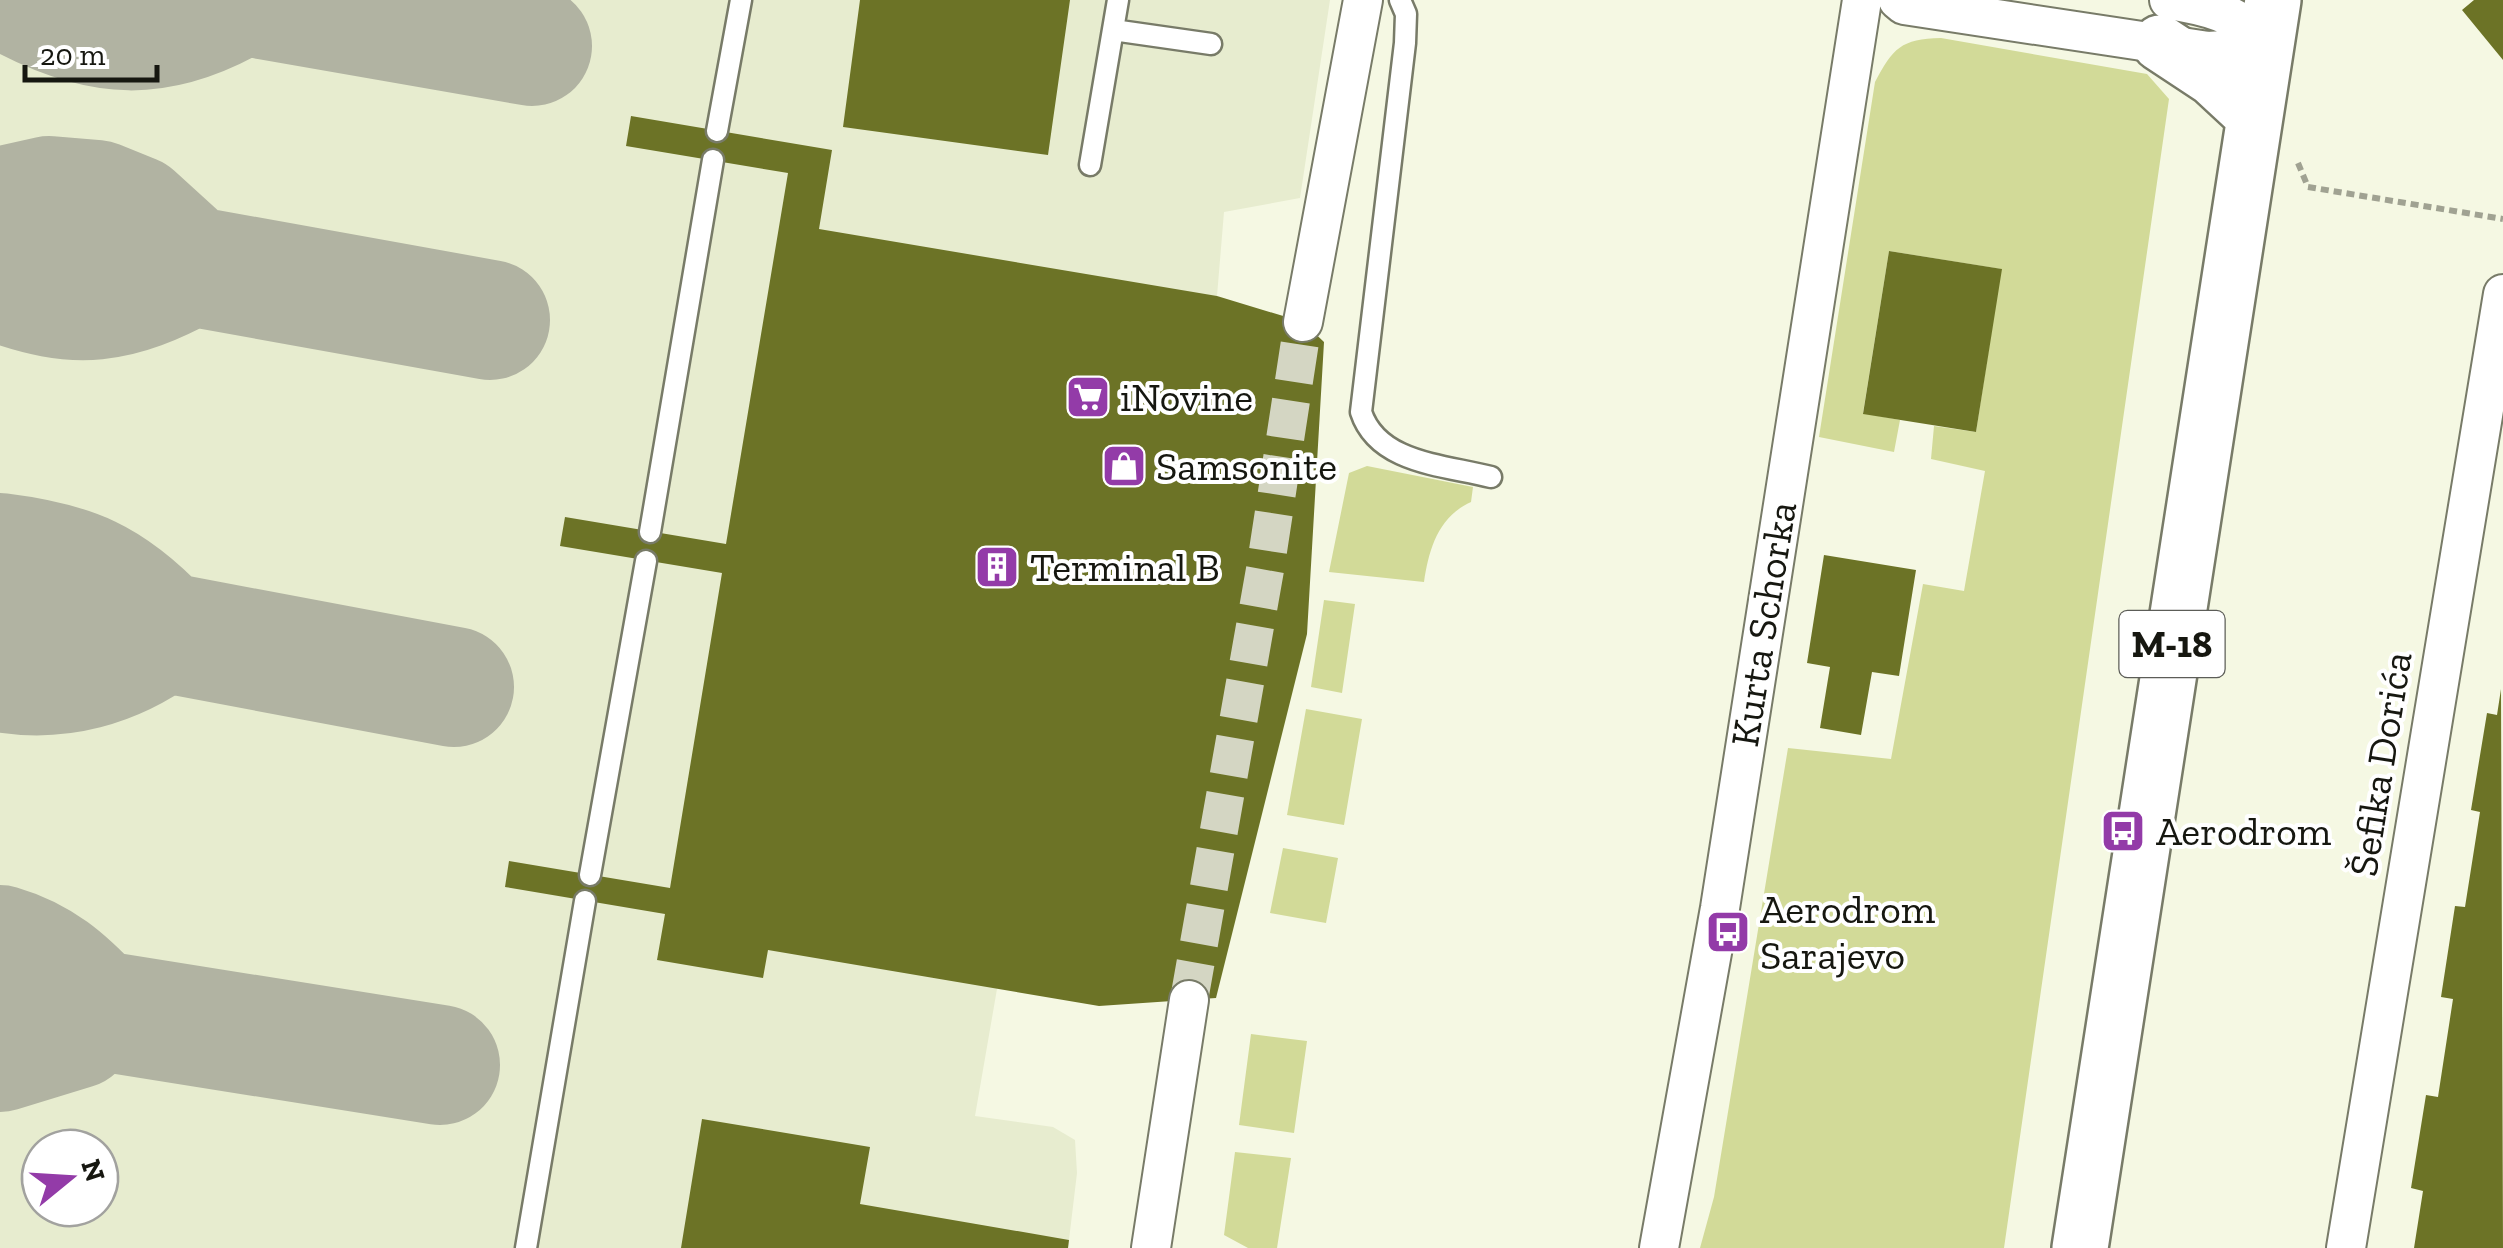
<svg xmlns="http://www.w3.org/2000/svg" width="2503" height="1248" font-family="'Zilla Slab',serif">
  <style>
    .built { fill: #e7eccf; fill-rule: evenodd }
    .green { fill: #d2da98 }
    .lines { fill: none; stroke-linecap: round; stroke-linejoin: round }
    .taxiway { stroke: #b1b3a2; stroke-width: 120 }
    .building { fill: #6c7326 }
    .minor-tunnel { stroke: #d4d6c3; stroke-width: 38; stroke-dasharray: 38 19; stroke-linecap: butt }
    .service-casing { stroke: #787b68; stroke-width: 25 }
    .minor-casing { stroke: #787b68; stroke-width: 42 }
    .primary-casing { stroke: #787b68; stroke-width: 60 }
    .path { stroke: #a0a292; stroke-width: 6; stroke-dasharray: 8 5; stroke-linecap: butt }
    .service { stroke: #fff; stroke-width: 20 }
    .minor { stroke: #fff; stroke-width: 38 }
    .primary { stroke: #fff; stroke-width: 55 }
    .labels { text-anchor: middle; stroke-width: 8; stroke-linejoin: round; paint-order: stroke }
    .shield { fill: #fff; stroke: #5c5d58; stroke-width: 2.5 }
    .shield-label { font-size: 38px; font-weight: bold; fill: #161710 }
    .poi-label { font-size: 40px; fill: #161710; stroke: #fff; text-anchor: start }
    .street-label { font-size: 40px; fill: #161710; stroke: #fff }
  </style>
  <rect width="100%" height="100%" fill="#f5f8e3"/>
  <path class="built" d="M0 0H1330L1300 198 1224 212 1217 296 997 989 975 1116 1053 1127 1075 1140 1077 1173 1068 1248H0ZM40 1148H100V1208H40Z"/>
  <path class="green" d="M1941 38 2147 74 2169 99 2004 1248H1700L1714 1197 1788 748 1891 759 1923 584 1964 591 1985 471 1931 459 1934 426 1976 432 2001 269 1889 251 1863 413 1900 420 1894 452 1819 437 1875 82C1893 48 1901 39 1941 38Z
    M1367 466 1473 487 1471 502C1438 517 1429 549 1424 582L1329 572 1349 473Z
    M1324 600 1355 604 1342 693 1311 687Z
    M1306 709 1362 719 1344 825 1287 815Z
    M1283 848 1338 858 1326 923 1270 913Z
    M1251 1034 1307 1041 1294 1133 1239 1125Z
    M1235 1152 1291 1158 1277 1248H1248L1224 1235Z"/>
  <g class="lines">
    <path class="taxiway" d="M26 0C101 39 158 42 233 0
      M268 0 532 46
      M0 207 49 196 97 200 134 215 190 266 490 320
      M0 282C77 311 118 305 190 266
      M0 553C73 562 111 578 162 632 115 667 59 683 0 672
      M162 632 454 687
      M0 945C41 957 66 979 95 1010L75 1029 0 1052
      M95 1010 440 1065"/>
  </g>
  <path class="building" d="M860 0H1070L1048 155 843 127Z
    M2474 0H2503V60L2462 10Z
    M631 116 832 150 819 229 1217 296 1303 322 1324 342 1307 634 1216 998 1099 1006 768 950 763 978 657 960 665 914 505 887 509 861 670 888 722 573 560 546 565 517 726 544 788 173 626 146Z
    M1889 251 2002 269 1976 432 1863 414Z
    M1824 555 1916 570 1899 676 1872 672 1861 735 1820 728 1830 667 1807 663Z
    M2501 689 2503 1248H2414L2423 1191 2411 1188 2426 1095 2438 1097 2453 999 2441 997 2455 906 2465 907 2480 812 2471 810 2487 713 2497 715Z
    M702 1119 870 1147 860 1204 1069 1240 1068 1248H681Z"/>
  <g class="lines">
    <path class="minor-tunnel" d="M1189 1000 1266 564 1303 322"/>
    <defs>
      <path id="service" d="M1400 0 1406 14 1405 43 1361 412C1378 464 1445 465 1491 477
        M1113 30 1211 44
        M717 131 741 0
        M1090 165 1118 0
        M650 532 713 160
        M590 875 646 561
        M526 1248 585 901"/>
      <path id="minor" d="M1898 0 1904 5 2208 51 2241 49 2265 41C2236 13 2207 6 2169 0
        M1303 322 1363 0
        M1151 1248 1189 1000
        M1659 1248 1720 908 1862 0
        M2346 1248 2503 294"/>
      <path id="primary" d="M2160 43 2213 78 2254 116
        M2080 1248 2273 0"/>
    </defs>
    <use href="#service" class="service-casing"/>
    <use href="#minor" class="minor-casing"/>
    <use href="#primary" class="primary-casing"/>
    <path class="path" d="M2298 163 2308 187 2503 219"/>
    <use href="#service" class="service"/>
    <use href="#minor" class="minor"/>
    <use href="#primary" class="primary"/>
  </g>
  <defs>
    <symbol id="supermarket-square" viewBox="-11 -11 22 22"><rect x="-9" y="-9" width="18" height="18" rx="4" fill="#933ba8" stroke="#fff"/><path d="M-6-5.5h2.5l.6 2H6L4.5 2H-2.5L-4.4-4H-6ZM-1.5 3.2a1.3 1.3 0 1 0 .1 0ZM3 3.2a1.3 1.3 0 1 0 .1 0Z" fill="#fff"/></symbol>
    <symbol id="shop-square" viewBox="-11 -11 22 22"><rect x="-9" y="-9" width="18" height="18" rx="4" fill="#933ba8" stroke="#fff"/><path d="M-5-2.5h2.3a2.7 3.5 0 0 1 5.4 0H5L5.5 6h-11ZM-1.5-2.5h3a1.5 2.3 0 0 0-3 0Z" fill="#fff"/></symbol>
    <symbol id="building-square" viewBox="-11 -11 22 22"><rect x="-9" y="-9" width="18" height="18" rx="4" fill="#933ba8" stroke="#fff"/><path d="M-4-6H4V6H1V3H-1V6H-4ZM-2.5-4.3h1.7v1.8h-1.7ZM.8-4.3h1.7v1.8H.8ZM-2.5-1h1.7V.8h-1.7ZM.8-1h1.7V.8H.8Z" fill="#fff"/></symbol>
    <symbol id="bus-square" viewBox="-11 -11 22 22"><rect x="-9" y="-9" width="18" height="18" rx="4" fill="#933ba8" stroke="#fff"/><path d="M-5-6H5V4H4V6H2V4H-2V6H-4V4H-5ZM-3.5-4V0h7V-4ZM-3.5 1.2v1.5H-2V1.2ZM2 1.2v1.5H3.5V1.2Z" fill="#fff"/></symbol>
  </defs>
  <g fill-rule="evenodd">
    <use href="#supermarket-square" x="1063" y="372" width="50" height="50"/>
    <use href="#shop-square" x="1099" y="441" width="50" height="50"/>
    <use href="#building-square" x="972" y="542" width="50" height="50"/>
    <use href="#bus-square" x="2098" y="806" width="50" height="50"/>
    <use href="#bus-square" x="1703" y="907" width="50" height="50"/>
  </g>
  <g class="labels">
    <rect class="shield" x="2119.5" y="611" width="105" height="66" rx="8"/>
    <g class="shield-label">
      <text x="2172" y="657">M-18</text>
    </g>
    <g class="poi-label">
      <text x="1120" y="411">iNovine</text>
      <text x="1156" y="480">Samsonite</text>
      <text x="1030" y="581">Terminal B</text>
      <text x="2156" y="845">Aerodrom</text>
      <text x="1760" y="923">Aerodrom<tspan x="1760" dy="46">Sarajevo</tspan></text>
    </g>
    <g class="street-label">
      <text transform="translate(1763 624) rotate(-81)" y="14">Kurta Schorka</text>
      <text transform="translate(2380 764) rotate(-81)" y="14">Šefika Dorića</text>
    </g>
  </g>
  <g transform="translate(70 1178) rotate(72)"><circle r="48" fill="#ffffff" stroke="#a2a29f" stroke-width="2.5"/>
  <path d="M0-8L18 38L0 25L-18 38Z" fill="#933ba8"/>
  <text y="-15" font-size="28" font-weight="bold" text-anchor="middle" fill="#161710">N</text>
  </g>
  <path d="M25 65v15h132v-15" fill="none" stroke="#161710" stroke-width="5"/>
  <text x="40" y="65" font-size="30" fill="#161710" stroke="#ffffff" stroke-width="8" paint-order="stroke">20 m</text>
</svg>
